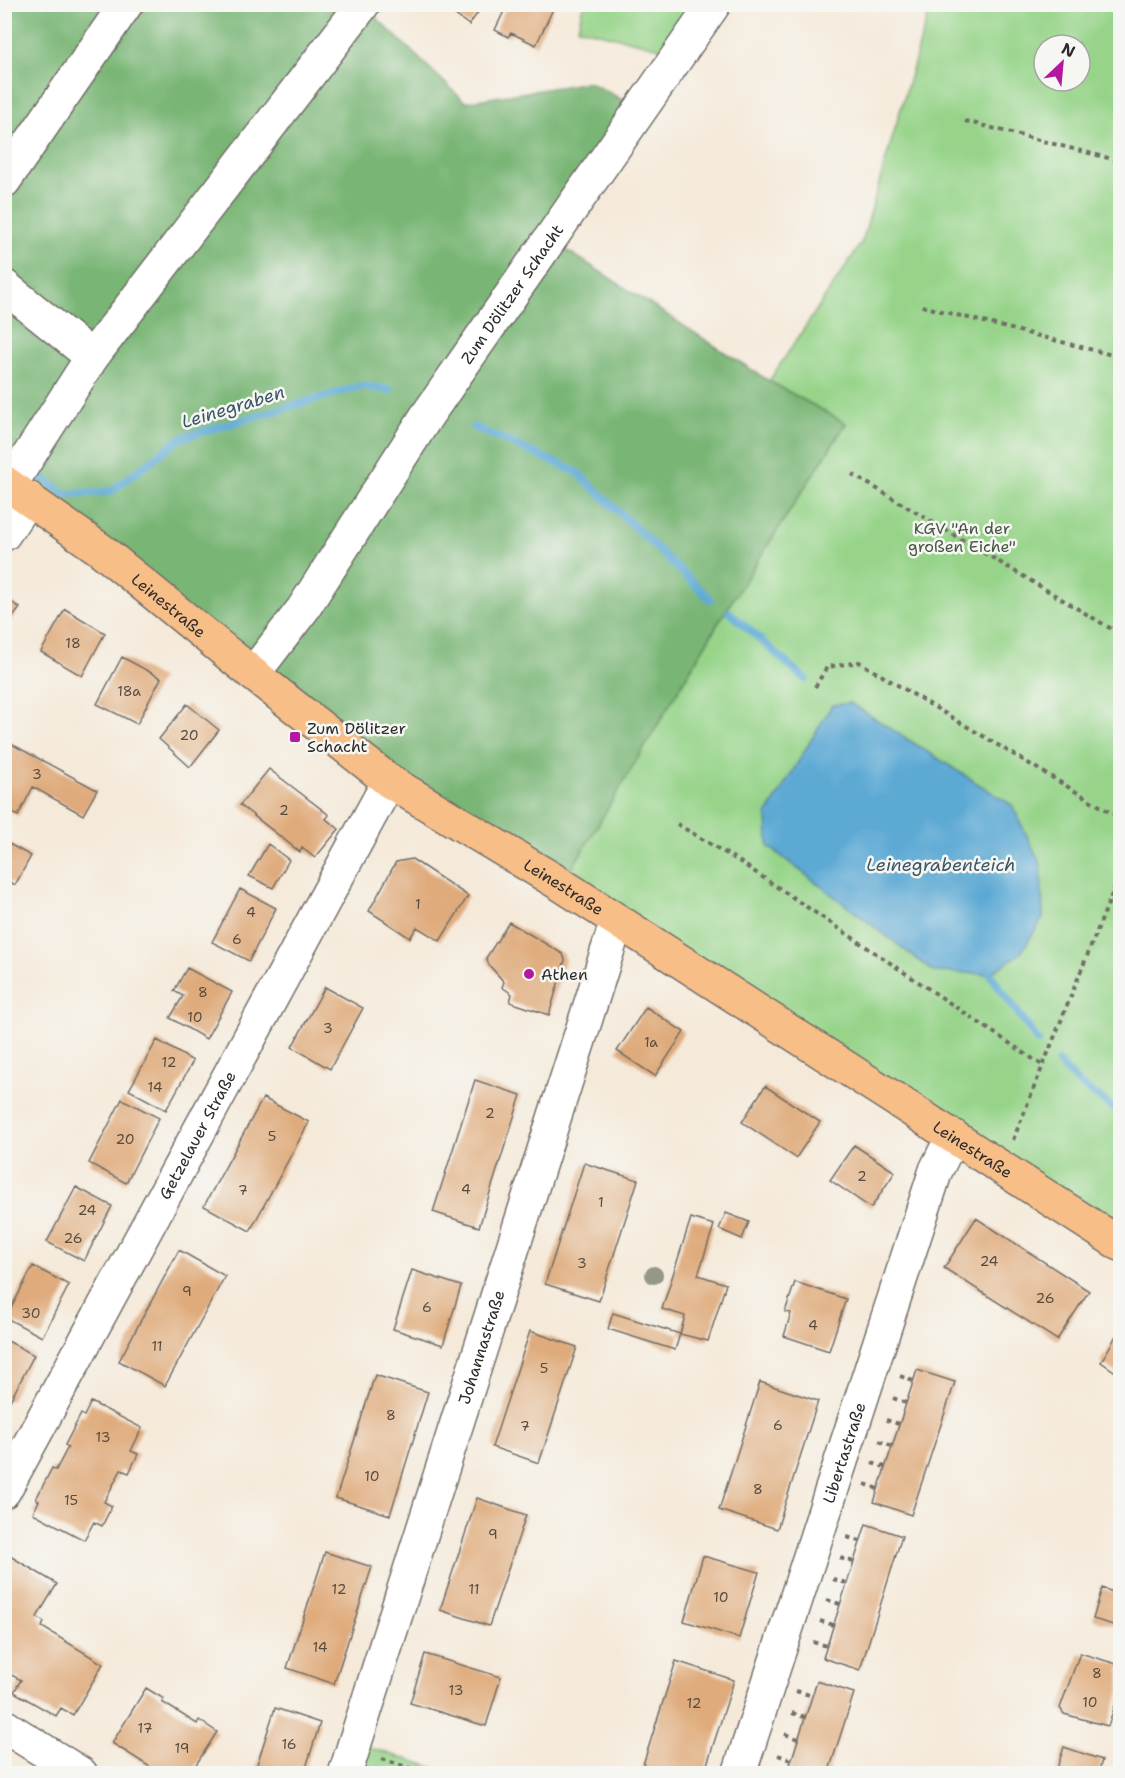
<svg xmlns="http://www.w3.org/2000/svg" width="1125" height="1778" font-family="'Shantell Sans',sans-serif">
  <style>
    .green { fill: #97d48a; stroke: #61805a; stroke-width: 1.5; fill-rule: evenodd }
    .forest { fill: #79b676; stroke: #527050; stroke-width: 1.5 }
    .water { fill: #5ba9d4; stroke: #436a80; stroke-width: 1.5 }
    .lines { fill: none; stroke-linecap: round; stroke-linejoin: round }
    .stream { stroke: #5ba9d4; stroke-width: 8 }
    .building { fill: #dfab7c }
    .minor-casing { stroke: #726e68; stroke-width: 36 }
    .major-casing { stroke: #726e68; stroke-width: 36 }
    .path { stroke: #726e68; stroke-width: 4; stroke-dasharray: 4.5 4.5; stroke-linecap: butt }
    .minor { stroke: #fff; stroke-width: 33 }
    .major { stroke: #f7be88; stroke-width: 33 }
    .tree { fill: #959887 }
    .poi-dot { fill: #b5179e; stroke: #f6f6f2; stroke-width: 2 }
    .labels { text-anchor: middle; stroke-width: 5; stroke-linejoin: round; paint-order: stroke }
    .number-label { font-size: 14px; fill: #584b3f }
    .street-label { font-size: 16px; fill: #2b2b2b; stroke: #f6f6f2 }
    .park-label { font-size: 16px; fill: #465543; stroke: #f6f6f2 }
    .poi-label { font-size: 16px; fill: #2b2b2b; stroke: #f6f6f2; text-anchor: start }
    .water-label { font-size: 18px; font-style: italic; fill: #3c5766; stroke: #f6f6f2 }
  </style>
  <rect width="100%" height="100%" fill="#f6f6f2"/>
  <filter id="ink" filterUnits="userSpaceOnUse"><feTurbulence type="fractalNoise" baseFrequency=".0167" numOctaves="2"/><feDisplacementMap in="SourceGraphic" scale="12" xChannelSelector="R" yChannelSelector="G"/><feConvolveMatrix kernelMatrix="1 2 1 2 8 2 1 2 1" color-interpolation-filters="sRGB"/></filter>
  <filter id="wash" filterUnits="userSpaceOnUse"><feTurbulence type="fractalNoise" baseFrequency=".008" numOctaves="4" result="noise"/><feDisplacementMap in="SourceGraphic" scale="24" xChannelSelector="R" yChannelSelector="G"/><feGaussianBlur stdDeviation="1.35" result="paint"/><feColorMatrix in="noise" values="0 0 0 0 0 0 0 0 0 0 0 0 0 0 0 0 0 1.4 0 .05"/><feComposite in="paint" operator="in"/></filter>
  <g filter="url(#wash)">
    <rect width="100%" height="100%" fill="#f5eada"/>
    <path class="green" d="M583 5H714L681 53 578 28Z
      M931 5H1120V1244L562 885 726 610 846 424 769 381 862 242ZM1044 45H1080V81H1044Z
      M354 1743 451 1773 345 1774Z"/>
    <path class="forest" d="M5 5H363L465 102 589 82 642 110 551 240 769 381 846 423 726 610 562 885 389 781 5 482Z"/>
    <path class="water" d="M850 703 1012 805 1041 865 1043 918 1021 953 990 974 934 972 768 846 767 814 832 705Z"/>
    <g class="lines">
      <path class="stream" d="M474 427 577 472 710 599
        M4 452 18 461
        M29 468 65 494 110 492 181 438 361 386 390 390
        M729 612 805 679
        M990 974 1038 1041
        M1058 1062 1078 1083 1120 1112"/>
    </g>
    <g id="blocks">
      <path class="building" d="M440 4H484L469 25Z
        M507 5H548L554 7 536 45 511 33 508 37 495 30Z
        M4 597 20 608 4 629Z
        M65 609 105 633 82 676 41 652Z
        M122 657 161 678 137 724 97 704Z
        M187 704 219 730 190 767 159 739Z
        M4 740 97 790 83 815 33 787 18 816 4 808Z
        M269 769 329 815 326 819 339 829 315 858 302 848 300 852 240 805Z
        M4 841 31 856 15 885 4 879Z
        M268 844 289 860 273 888 249 876Z
        M412 859 468 896 440 941 417 927 410 938 369 911 396 862Z
        M240 889 276 908 249 961 212 942Z
        M509 922 563 954 565 960 549 1015 510 1002 512 994 502 987 504 982 489 965 486 958Z
        M187 968 232 992 206 1039 170 1018 183 996 174 991Z
        M325 987 363 1008 330 1069 292 1047Z
        M646 1007 684 1032 655 1076 617 1051Z
        M157 1040 193 1061 166 1110 129 1090Z
        M475 1080 521 1095 479 1227 433 1212Z
        M765 1086 820 1122 796 1158 742 1122Z
        M263 1098 309 1122 250 1231 204 1206Z
        M122 1099 159 1118 126 1183 89 1163Z
        M854 1145 895 1172 871 1208 830 1180Z
        M584 1163 638 1180 599 1301 545 1284Z
        M76 1187 112 1206 84 1261 47 1242Z
        M726 1213 749 1222 742 1239 719 1229Z
        M691 1218 714 1225 698 1275 726 1284 708 1341 680 1334 685 1316 662 1309Z
        M976 1218 1089 1291 1057 1340 944 1268Z
        M179 1250 225 1276 165 1386 119 1361Z
        M33 1266 69 1285 42 1337 6 1318Z
        M412 1270 461 1286 443 1345 393 1329Z
        M795 1282 846 1299 829 1351 784 1336 791 1313 785 1312Z
        M613 1313 680 1334 675 1350 608 1329Z
        M1120 1329V1375L1101 1362Z
        M530 1331 577 1347 539 1463 492 1447Z
        M4 1339 34 1355 10 1401 4 1398Z
        M917 1370 955 1382 911 1515 874 1502Z
        M375 1375 428 1392 390 1515 336 1498Z
        M760 1382 818 1401 777 1529 719 1510Z
        M91 1402 142 1428 131 1451 138 1454 129 1473 121 1470 104 1502 112 1506 102 1526 94 1522 84 1540 33 1513 39 1501 36 1499 52 1468 56 1470 68 1447 65 1445 81 1414 84 1416Z
        M477 1498 526 1515 489 1626 440 1610Z
        M866 1524 902 1536 860 1670 823 1658Z
        M325 1552 372 1567 334 1684 287 1668Z
        M10 1556 57 1584 37 1617 44 1622 42 1627 103 1664 73 1715 61 1708 56 1716 14 1692 21 1680 4 1671V1566Z
        M703 1556 759 1572 739 1638 684 1621Z
        M1120 1568V1627L1093 1619 1102 1588 1113 1592Z
        M1080 1653 1120 1665V1691L1108 1726 1064 1714 1060 1708Z
        M425 1654 501 1677 486 1726 410 1703Z
        M676 1661 734 1680 704 1774H640Z
        M817 1681 854 1693 828 1774H787Z
        M146 1688 164 1699 162 1702 197 1724 199 1720 217 1732 190 1774H161L112 1743Z
        M275 1708 320 1723 304 1774H254Z
        M1064 1747 1102 1760 1098 1774H1055Z"/>
    </g>
  </g>
  <g filter="url(#ink)">
    <use href="#blocks" fill-opacity="0" stroke="#726e68" stroke-width="1.5"/>
    <g class="lines">
      <defs>
        <g id="minor">
          <path d="M4 181 126 4"/>
          <path d="M4 286 92 357"/>
          <path d="M10 485 92 357 363 4"/>
          <path d="M4 534 28 498"/>
          <path id="s1" d="M253 674 303 609 426 417 714 4"/>
          <path id="s2" d="M4 1491 389 781"/>
          <path d="M4 1726 81 1774"/>
          <path id="s3" d="M345 1774 617 921"/>
          <path id="s4" d="M739 1774 936 1170 953 1136"/>
        </g>
        <g id="major">
          <path id="s5" d="M4 482 101 550 253 674 389 781 562 885 1120 1244"/>
        </g>
      </defs>
      <use href="#minor" class="minor-casing"/>
      <use href="#major" class="major-casing"/>
      <path class="path" d="M965 121 1120 161
        M922 306 1120 357
        M852 474 1120 634
        M815 687 827 667 859 662 1120 818
        M677 824 737 860 1042 1065
        M1013 1140 1120 874
        M900 1376 913 1381
        M893 1398 906 1403
        M886 1420 899 1424
        M879 1441 892 1446
        M872 1463 885 1467
        M865 1484 878 1489
        M847 1537 860 1541
        M840 1558 854 1562
        M833 1579 847 1583
        M827 1600 840 1604
        M820 1621 833 1625
        M813 1642 827 1646
        M796 1691 813 1696
        M792 1713 805 1717
        M785 1734 798 1739
        M778 1755 791 1760
        M382 1759 428 1774"/>
      <use href="#minor" class="minor"/>
      <use href="#major" class="major"/>
    </g>
    <circle class="tree" cx="654" cy="1275" r="9"/>
  </g>
  <g class="poi-dot">
    <rect x="289" y="731" width="12" height="12" rx="3"/>
    <circle cx="529" cy="974" r="6"/>
  </g>
  <g class="labels">
    <g class="number-label">
      <text x="73" y="648">18</text>
      <text x="129" y="696">18a</text>
      <text x="189" y="740">20</text>
      <text x="37" y="779">3</text>
      <text x="284" y="815">2</text>
      <text x="418" y="909">1</text>
      <text x="251" y="917">4</text>
      <text x="237" y="944">6</text>
      <text x="203" y="997">8</text>
      <text x="195" y="1022">10</text>
      <text x="328" y="1033">3</text>
      <text x="651" y="1047">1a</text>
      <text x="169" y="1067">12</text>
      <text x="155" y="1092">14</text>
      <text x="490" y="1118">2</text>
      <text x="272" y="1141">5</text>
      <text x="125" y="1144">20</text>
      <text x="862" y="1181">2</text>
      <text x="466" y="1194">4</text>
      <text x="243" y="1195">7</text>
      <text x="601" y="1207">1</text>
      <text x="87" y="1215">24</text>
      <text x="73" y="1243">26</text>
      <text x="989" y="1266">24</text>
      <text x="582" y="1268">3</text>
      <text x="187" y="1296">9</text>
      <text x="1045" y="1303">26</text>
      <text x="427" y="1312">6</text>
      <text x="31" y="1318">30</text>
      <text x="813" y="1330">4</text>
      <text x="157" y="1351">11</text>
      <text x="544" y="1373">5</text>
      <text x="391" y="1420">8</text>
      <text x="778" y="1430">6</text>
      <text x="525" y="1431">7</text>
      <text x="103" y="1442">13</text>
      <text x="372" y="1481">10</text>
      <text x="758" y="1494">8</text>
      <text x="71" y="1505">15</text>
      <text x="493" y="1539">9</text>
      <text x="339" y="1594">12</text>
      <text x="474" y="1594">11</text>
      <text x="721" y="1602">10</text>
      <text x="320" y="1652">14</text>
      <text x="1097" y="1678">8</text>
      <text x="456" y="1695">13</text>
      <text x="1090" y="1707">10</text>
      <text x="694" y="1708">12</text>
      <text x="145" y="1733">17</text>
      <text x="289" y="1749">16</text>
      <text x="182" y="1753">19</text>
    </g>
    <g class="street-label">
      <text dy="6" stroke="none"><textPath href="#s1" startOffset="460">Zum Dölitzer Schacht</textPath></text>
      <text dy="6" stroke="none"><textPath href="#s5" startOffset="206">Leinestraße</textPath></text>
      <text dy="6" stroke="none"><textPath href="#s5" startOffset="692">Leinestraße</textPath></text>
      <text dy="6" stroke="none"><textPath href="#s2" startOffset="405">Getzelauer Straße</textPath></text>
      <text dy="6" stroke="none"><textPath href="#s5" startOffset="1178">Leinestraße</textPath></text>
      <text dy="6" stroke="none"><textPath href="#s3" startOffset="448">Johannastraße</textPath></text>
      <text dy="6" stroke="none"><textPath href="#s4" startOffset="338">Libertastraße</textPath></text>
    </g>
    <g class="park-label">
      <text x="962" y="534">KGV "An der<tspan x="962" dy="18">großen Eiche"</tspan></text>
    </g>
    <g class="poi-label">
      <text x="307" y="734">Zum Dölitzer<tspan x="307" dy="18">Schacht</tspan></text>
      <text x="541" y="980">Athen</text>
    </g>
    <g class="water-label">
      <text transform="translate(233 407) rotate(-17)" y="6">Leinegraben</text>
      <text x="941" y="871">Leinegrabenteich</text>
    </g>
  </g>
  <rect width="1125" height="1778" fill="none" stroke="#f6f6f2" stroke-width="24"/>
  <g transform="translate(1062 63) rotate(26)"><circle r="28" fill="#f6f6f2" stroke="#a5a5a2" stroke-width="1.5"/>
  <path d="M0-4.5L10 22L0 15L-10 22Z" fill="#b5179e"/>
  <text y="-9" font-size="16" font-weight="bold" text-anchor="middle" fill="#2b2b2b">N</text>
  </g>
</svg>
